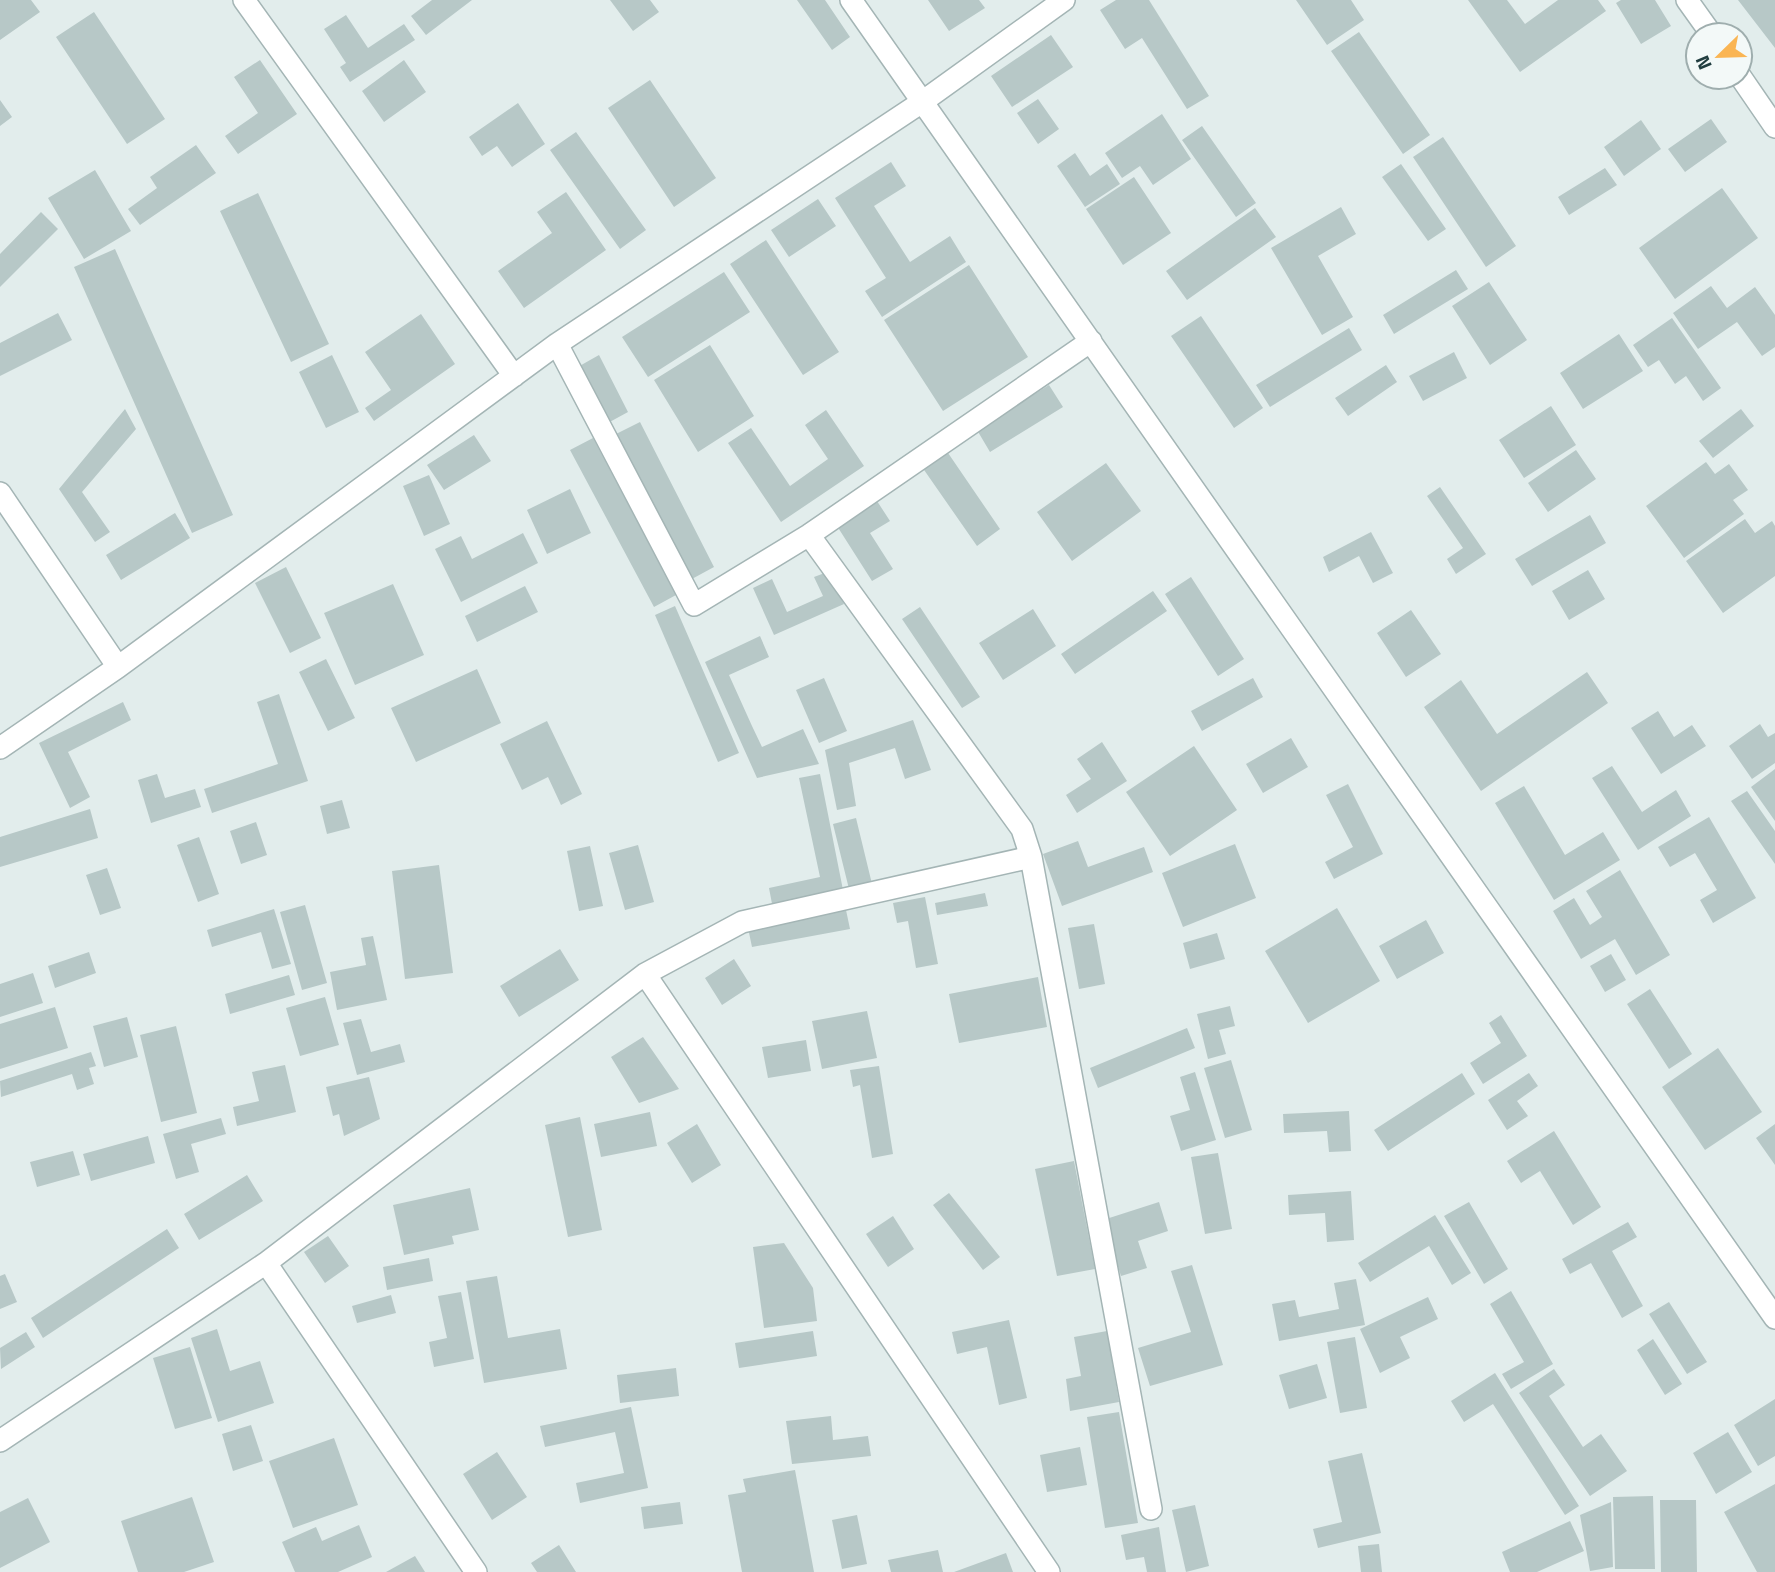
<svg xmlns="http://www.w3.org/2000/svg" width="1775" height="1572" font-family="'Titillium Web',sans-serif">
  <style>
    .building { fill: #b7c8c7 }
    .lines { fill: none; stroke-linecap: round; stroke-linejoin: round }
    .minor-casing { stroke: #a4b5b5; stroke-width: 24 }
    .minor { stroke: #fff; stroke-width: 21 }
  </style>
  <rect width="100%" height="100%" fill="#e2edec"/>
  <path class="building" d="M0 0H31L40 12 0 40Z
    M432 0H472L426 35 411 16Z
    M610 0H650L659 12 633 31Z
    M797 0H825L850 37 832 50Z
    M928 0H979L985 8 949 31Z
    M1116 0H1149L1209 96 1187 109 1142 38 1125 49 1100 10Z
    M1296 0H1351L1364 20 1327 45Z
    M1468 0H1507L1525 24 1558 0H1598L1606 11 1520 72Z
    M1621 0H1655L1671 26 1641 44 1616 3Z
    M1738 0H1775V48Z
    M94 12 165 119 127 144 56 37Z
    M346 15 368 48 404 24 415 40 350 82 340 67 346 63 324 29Z
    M1359 32 1430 135 1403 154 1331 51Z
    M1051 35 1073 67 1012 107 991 76Z
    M260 60 297 114 238 154 225 136 258 113 234 77Z
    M404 60 426 92 384 122 362 91Z
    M650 80 716 178 674 207 608 108Z
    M1038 99 1059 129 1038 144 1017 113Z
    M0 100 12 117 0 126Z
    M518 103 545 144 512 167 497 146 482 156 469 137Z
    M1162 114 1191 159 1153 185 1140 166 1122 178 1105 153Z
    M1711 119 1727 142 1685 172 1668 149Z
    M1641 120 1661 149 1624 176 1604 147Z
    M1202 126 1256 203 1236 217 1182 140Z
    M576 132 646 230 620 249 550 150Z
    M1443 137 1516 246 1486 267 1413 157Z
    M196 145 216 173 140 225 128 209 157 188 150 177Z
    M1075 153 1090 176 1107 164 1120 184 1085 207 1057 166Z
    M891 162 906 186 874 206 910 262 950 236 966 262 882 317 865 291 886 278 835 198Z
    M1401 164 1446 229 1428 241 1382 177Z
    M1605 168 1617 185 1569 215 1558 197Z
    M95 170 131 231 84 259 48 198Z
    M1134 177 1171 233 1123 265 1086 209Z
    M1722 188 1758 238 1675 299 1639 248Z
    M566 192 606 250 524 308 498 271 552 233 537 212Z
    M258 193 329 344 291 362 220 211Z
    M818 199 836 226 789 257 771 230Z
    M1341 207 1356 234 1318 256 1353 317 1322 335 1271 248Z
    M1255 208 1276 237 1187 300 1166 271Z
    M41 212 58 229 0 287V254Z
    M766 240 839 352 803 375 730 264Z
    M115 249 233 515 192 533 74 267Z
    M969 265 1028 357 943 411 884 320Z
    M1456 270 1468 289 1394 334 1383 315Z
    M724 272 750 312 648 377 622 337Z
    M1489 282 1527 340 1490 365 1452 306Z
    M1711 286 1727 308 1755 287 1775 315V347L1762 356 1737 322 1698 349 1673 313Z
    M58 313 72 340 0 376V343Z
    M421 314 455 364 374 421 365 408 391 390 365 352Z
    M1201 316 1263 408 1234 428 1171 336Z
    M1672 318 1721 388 1703 401 1686 376 1675 384 1659 360 1648 367 1633 345Z
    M1349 328 1362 350 1270 407 1256 385Z
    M1619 334 1643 371 1583 409 1560 373Z
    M710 345 754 416 698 452 654 380Z
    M1454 352 1467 378 1423 401 1409 376Z
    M332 355 359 412 326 428 299 372Z
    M599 355 628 412 606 424 576 368Z
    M1386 365 1397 382 1348 416 1335 398Z
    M1049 385 1063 407 990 452 977 430Z
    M1551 406 1576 445 1524 478 1499 440Z
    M125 409 136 429 82 492 110 532 95 542 59 489Z
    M1741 409 1754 426 1713 458 1699 441Z
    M826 410 864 466 781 522 728 443 751 428 790 486 828 459 805 425Z
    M640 422 714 567 690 580 616 434Z
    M474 435 491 461 444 490 427 465Z
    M593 438 676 595 654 607 570 450Z
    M946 450 1000 529 977 546 922 467Z
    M1576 450 1596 479 1548 512 1528 483Z
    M1706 462 1715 474 1729 464 1748 490 1733 500 1744 514 1684 558 1646 506Z
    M1106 463 1141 511 1072 561 1037 512Z
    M429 475 450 524 424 536 403 486Z
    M1440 487 1486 554 1456 574 1447 559 1463 548 1427 496Z
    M570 489 591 533 547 554 527 510Z
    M877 501 890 521 870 533 893 569 872 581 837 526Z
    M175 513 190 538 121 580 106 555Z
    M1590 515 1606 543 1532 586 1515 559Z
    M1745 519 1755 533 1772 521 1775 526V576L1723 613 1686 561Z
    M1371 532 1393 573 1373 583 1359 556 1329 572 1323 557Z
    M523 533 538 563 461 602 435 549 461 536 472 559Z
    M286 567 321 638 290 653 255 583Z
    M1588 570 1605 599 1569 620 1552 591Z
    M830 571 844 604 774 635 753 588 772 579 787 612 823 596 814 577Z
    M1191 577 1244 659 1218 676 1165 594Z
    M393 584 424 655 355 685 324 613Z
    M525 586 538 612 477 642 465 616Z
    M1153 591 1167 611 1075 674 1061 654Z
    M675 606 739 753 718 762 655 615Z
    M920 607 980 697 962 708 902 619Z
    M1033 609 1056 646 1003 680 979 643Z
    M1411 610 1441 654 1406 677 1377 633Z
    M760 636 769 657 729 675 752 726 762 747 803 729 819 764 757 778 705 662Z
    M326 659 355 718 328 731 299 672Z
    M477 669 501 723 416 762 391 708Z
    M1587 672 1608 703 1481 791 1424 707 1461 680 1497 734Z
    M824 678 847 731 819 743 796 690Z
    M1253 678 1263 697 1202 731 1191 711Z
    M279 694 308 781 212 813 204 789 278 764 257 702Z
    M123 702 131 720 68 752 90 797 70 808 39 743Z
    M1658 711 1674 737 1692 725 1706 746 1661 774 1631 728Z
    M913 720 931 770 905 779 895 748 849 763 856 806 837 810 825 750Z
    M547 721 582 794 561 805 548 777 522 790 500 744Z
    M1760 724 1768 737 1775 733V763L1752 779 1729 746Z
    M1291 738 1308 767 1263 793 1246 764Z
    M1102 742 1127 781 1077 813 1066 795 1091 779 1077 759Z
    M1194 746 1237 810 1170 856 1126 792Z
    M1612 766 1642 812 1676 790 1691 816 1638 850 1592 778Z
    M1775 769V821L1751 787Z
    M157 774 165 798 195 789 201 807 151 823 138 780Z
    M820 774 844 895 773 909 769 888 820 877 799 778Z
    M1348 784 1383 854 1334 879 1325 862 1353 847 1326 795Z
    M1524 786 1565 855 1603 832 1620 860 1554 900 1495 803Z
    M1747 791 1775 831V864L1731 801Z
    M342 800 350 828 327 834 320 806Z
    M90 809 98 838 0 867V837Z
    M1709 817 1756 898 1713 923 1700 900 1717 890 1695 853 1670 867 1658 847Z
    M856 818 872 884 849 889 833 824Z
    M256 822 267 855 241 864 230 831Z
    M199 837 219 894 198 902 177 845Z
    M1078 841 1088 867 1144 847 1153 872 1062 906 1043 854Z
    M1235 844 1256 898 1183 927 1162 873Z
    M638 845 654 902 625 910 609 853Z
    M590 846 603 906 579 911 567 851Z
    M439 865 453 973 405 979 392 871Z
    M107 868 121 908 100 915 86 875Z
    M1620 870 1670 955 1636 975 1615 939 1581 959 1553 911 1574 898 1590 925 1602 917 1586 891Z
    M985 893 988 906 937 915 935 903Z
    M925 897 938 964 916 968 908 921 897 923 893 903Z
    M305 905 327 983 302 990 280 912Z
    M1337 908 1380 981 1308 1023 1265 951Z
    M274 909 291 964 272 969 261 932 212 947 207 930Z
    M846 910 850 929 752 947 748 928Z
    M1426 920 1444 953 1397 979 1379 946Z
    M1094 924 1105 984 1079 989 1068 928Z
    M1217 933 1225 959 1190 969 1183 943Z
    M373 936 387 1000 337 1010 330 972 366 965 361 938Z
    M560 949 579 980 519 1017 500 986Z
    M89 952 96 973 55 988 48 966Z
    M1611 954 1626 980 1605 992 1590 966Z
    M734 959 751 986 722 1005 705 978Z
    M33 973 43 1003 0 1017V984Z
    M289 975 295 995 230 1014 225 994Z
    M1038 977 1047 1027 959 1043 949 994Z
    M1650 989 1692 1054 1669 1069 1627 1004Z
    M325 997 339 1045 300 1056 286 1008Z
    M1230 1006 1235 1026 1219 1030 1226 1054 1208 1059 1197 1014Z
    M55 1007 68 1048 0 1069V1024Z
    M867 1011 877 1058 822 1069 812 1021Z
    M1501 1015 1527 1056 1483 1084 1470 1063 1501 1043 1489 1023Z
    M127 1017 138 1057 104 1067 93 1026Z
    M361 1019 371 1052 400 1044 405 1062 357 1075 343 1023Z
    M176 1026 197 1113 161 1122 140 1035Z
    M1187 1028 1195 1048 1098 1088 1090 1068Z
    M643 1037 679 1089 639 1103 611 1057Z
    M806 1040 811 1071 768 1078 762 1047Z
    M1718 1048 1762 1112 1705 1150 1662 1087Z
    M91 1052 96 1066 89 1068 94 1084 77 1090 72 1074 1 1097 0 1081Z
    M1231 1060 1252 1130 1225 1138 1204 1068Z
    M285 1065 296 1112 237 1126 233 1107 259 1101 252 1072Z
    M879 1066 893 1154 872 1158 860 1085 853 1087 850 1070Z
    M1195 1072 1216 1140 1181 1151 1170 1116 1190 1110 1180 1077Z
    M1462 1073 1475 1094 1388 1151 1374 1130Z
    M1529 1073 1538 1086 1517 1101 1528 1116 1507 1130 1488 1100Z
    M369 1077 380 1119 344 1136 339 1114 333 1116 326 1087Z
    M1349 1111 1351 1151 1329 1152 1327 1131 1284 1133 1283 1114Z
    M650 1112 657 1146 601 1157 594 1124Z
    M580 1117 602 1230 568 1237 545 1125Z
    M221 1118 226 1134 191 1144 199 1172 176 1179 163 1134Z
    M697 1124 721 1165 692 1183 667 1143Z
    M1775 1124V1165L1756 1138Z
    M1554 1131 1601 1207 1573 1225 1540 1171 1521 1183 1507 1161Z
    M148 1136 155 1163 91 1181 83 1154Z
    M73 1151 80 1175 37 1187 30 1162Z
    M1218 1153 1232 1229 1205 1234 1191 1157Z
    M1074 1161 1095 1269 1057 1276 1035 1169Z
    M247 1175 263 1201 199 1240 184 1214Z
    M470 1188 479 1230 452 1236 454 1244 404 1255 393 1205Z
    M1351 1191 1354 1240 1327 1242 1325 1213 1289 1215 1288 1195Z
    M949 1193 1000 1257 983 1270 933 1205Z
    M1159 1202 1168 1231 1138 1241 1147 1268 1121 1276 1103 1220Z
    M1469 1202 1508 1269 1484 1284 1444 1216Z
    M1435 1215 1471 1273 1452 1285 1429 1246 1370 1282 1358 1263Z
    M893 1216 914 1249 888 1267 866 1234Z
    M1628 1222 1637 1237 1612 1251 1643 1306 1622 1318 1591 1263 1570 1274 1562 1259Z
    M167 1229 179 1248 43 1338 31 1318Z
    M328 1236 349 1266 325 1283 304 1252Z
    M784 1243 813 1288 817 1321 764 1328 753 1247Z
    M429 1258 433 1281 387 1290 383 1267Z
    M1192 1265 1223 1365 1150 1386 1138 1348 1191 1332 1171 1271Z
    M5 1274 17 1302 0 1309V1276Z
    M497 1276 508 1338 560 1329 567 1369 484 1383 466 1281Z
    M1356 1279 1365 1325 1279 1341 1272 1304 1295 1300 1299 1317 1339 1309 1334 1283Z
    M1511 1291 1553 1364 1511 1389 1502 1374 1524 1362 1490 1304Z
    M461 1292 474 1359 434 1367 429 1342 447 1338 438 1296Z
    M391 1295 396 1313 357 1323 352 1306Z
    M1428 1297 1438 1319 1400 1337 1410 1358 1380 1373 1360 1329Z
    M1669 1302 1707 1362 1687 1374 1649 1314Z
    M1009 1320 1027 1398 999 1405 987 1347 957 1354 952 1332Z
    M217 1329 230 1371 260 1361 274 1403 218 1422 191 1338Z
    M813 1331 817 1356 739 1368 735 1343Z
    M1107 1331 1119 1402 1070 1411 1066 1379 1081 1376 1074 1337Z
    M26 1332 35 1347 1 1369 0 1348Z
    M1355 1337 1367 1408 1340 1413 1327 1342Z
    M1653 1339 1682 1384 1665 1395 1637 1350Z
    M190 1347 212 1418 175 1429 153 1358Z
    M1317 1364 1327 1398 1289 1409 1279 1375Z
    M676 1368 679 1396 620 1403 617 1375Z
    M1554 1369 1565 1385 1549 1396 1583 1447 1601 1434 1627 1471 1590 1496 1519 1393Z
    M1495 1373 1579 1506 1565 1515 1493 1404 1464 1422 1451 1401Z
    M1775 1399V1456L1758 1466 1734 1425Z
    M631 1407 648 1488 580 1503 576 1483 624 1473 615 1432 545 1447 540 1426Z
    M1119 1412 1138 1523 1105 1528 1087 1417Z
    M831 1416 833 1440 868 1436 871 1456 792 1464 786 1421Z
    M251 1425 263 1461 233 1471 222 1434Z
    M1728 1432 1752 1472 1716 1494 1693 1453Z
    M334 1438 358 1505 293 1528 269 1461Z
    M1080 1447 1087 1485 1047 1492 1040 1455Z
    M497 1452 527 1497 492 1520 463 1474Z
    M1362 1453 1381 1533 1318 1548 1313 1529 1342 1522 1328 1461Z
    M795 1470 814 1572H742L728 1495 746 1492 743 1479Z
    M1775 1484V1572H1757L1724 1512Z
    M1653 1496 1655 1569H1615L1613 1497Z
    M192 1497 214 1562 184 1572H138L121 1521Z
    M28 1498 50 1542 0 1568V1512Z
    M1660 1500H1696L1697 1572H1661Z
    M680 1502 683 1524 644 1529 641 1507Z
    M1611 1502 1613 1567 1590 1571 1580 1515Z
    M1195 1505 1209 1566 1186 1572 1172 1510Z
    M857 1515 867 1564 842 1569 832 1520Z
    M1570 1521 1584 1551 1537 1572H1510L1502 1552Z
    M359 1525 372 1557 338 1572H295L282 1542 316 1527 322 1541Z
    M1159 1527 1166 1572H1147L1144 1557 1126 1560 1121 1535Z
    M1379 1544 1382 1572H1361L1358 1546Z
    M559 1545 576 1572H537L531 1563Z
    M938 1550 943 1572H891L888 1560Z
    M1006 1553 1013 1572H954Z
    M415 1556 425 1572H386Z"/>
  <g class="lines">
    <defs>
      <path id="minor" d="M244 0 514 376
        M851 0 1775 1318
        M1687 0 1712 35
        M1740 76 1775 127
        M557 344 694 605 809 535 1091 341
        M0 493 118 667
        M809 535 1022 829 1031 857 1151 1509
        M0 748 118 667 557 344 922 102 1064 0
        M645 974 1049 1572
        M266 1263 476 1572
        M0 1441 266 1263 645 974 742 922 1031 857"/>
    </defs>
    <use href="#minor" class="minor-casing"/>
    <use href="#minor" class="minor"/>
  </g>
  <g transform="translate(1719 56) rotate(247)"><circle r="33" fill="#f3f9f8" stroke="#9faeae" stroke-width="2"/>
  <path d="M0-5L12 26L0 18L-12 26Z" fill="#fab553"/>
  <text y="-10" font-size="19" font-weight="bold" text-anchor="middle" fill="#213e40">N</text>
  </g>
</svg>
